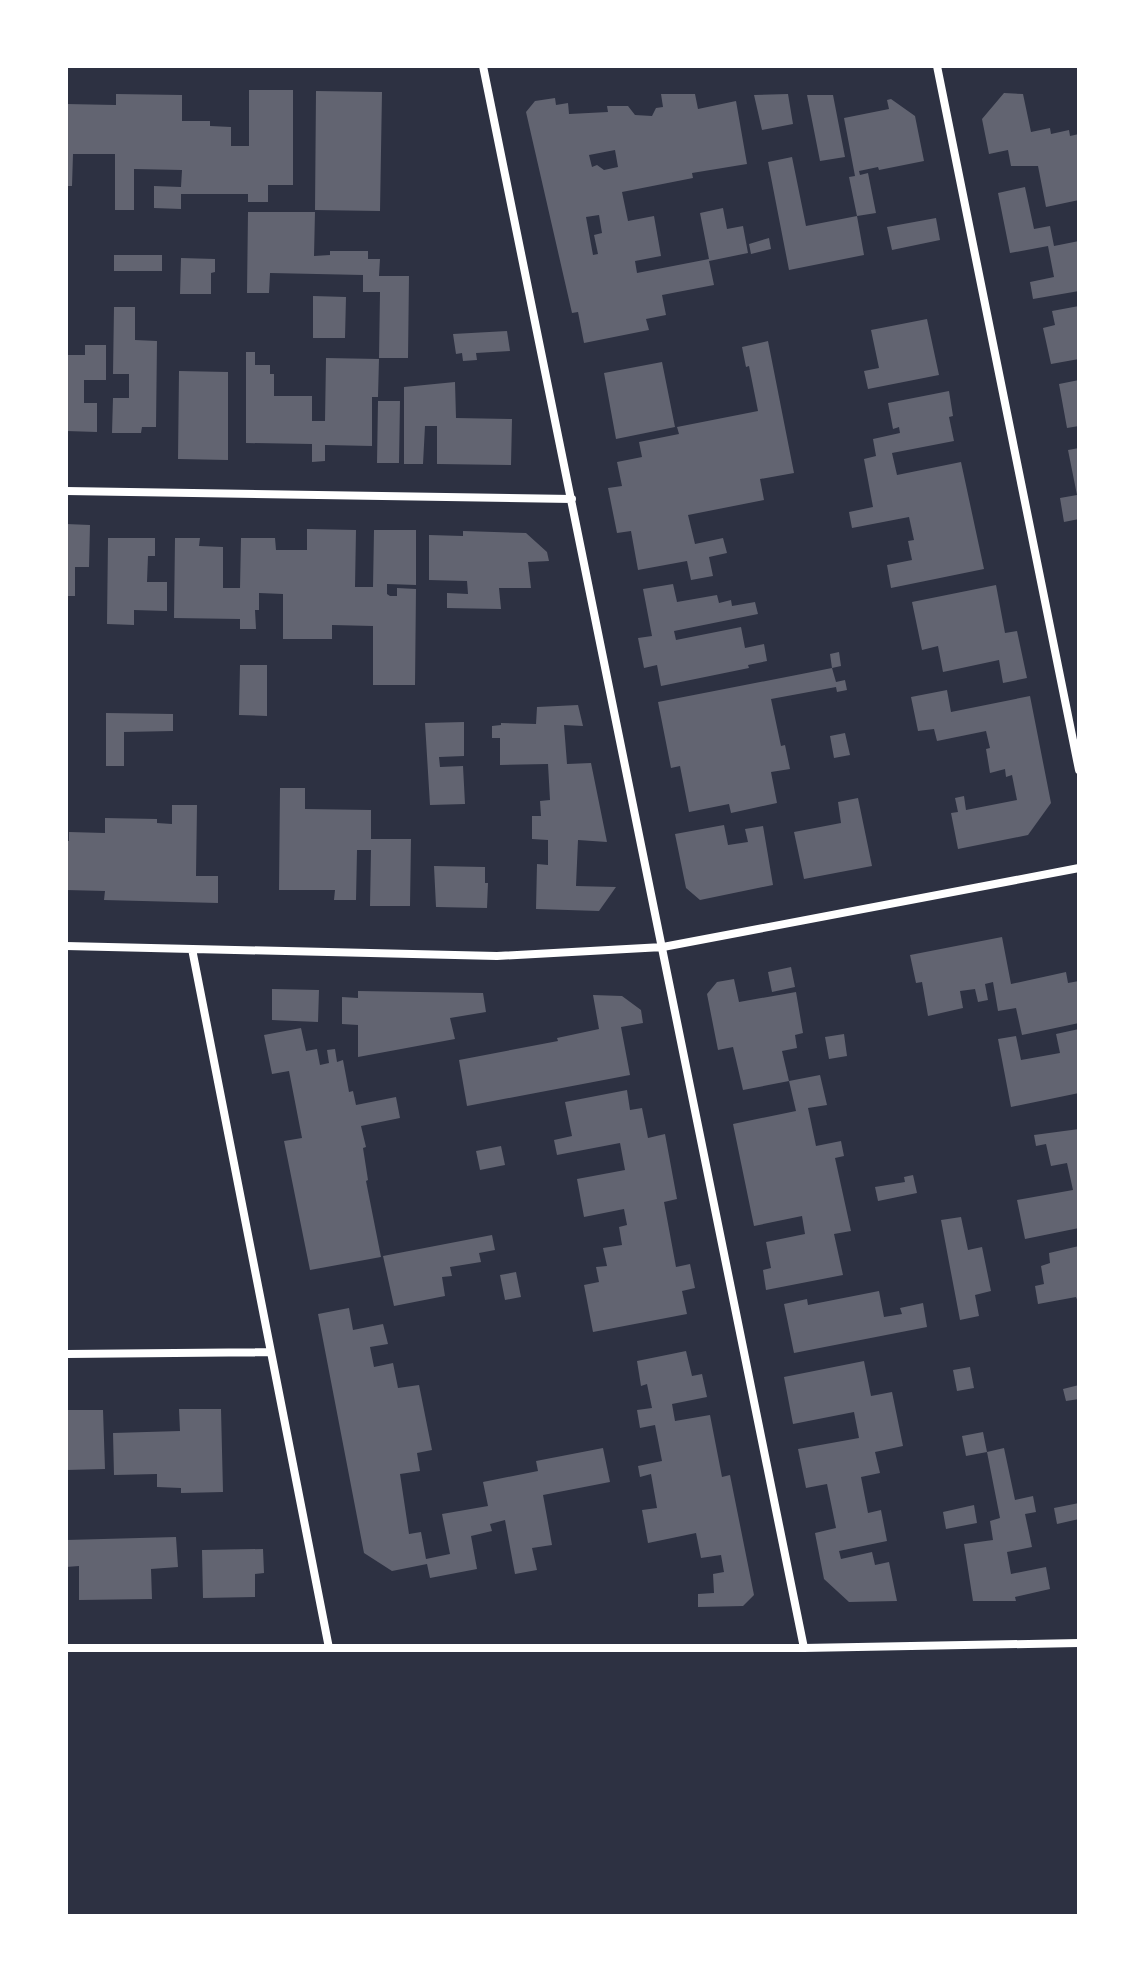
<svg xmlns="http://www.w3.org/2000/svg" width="1145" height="1982" font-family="Georgia,serif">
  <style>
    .building { fill: #626471; fill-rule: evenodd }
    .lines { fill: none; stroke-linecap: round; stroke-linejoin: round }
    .minor { stroke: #fff; stroke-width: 8 }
  </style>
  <rect width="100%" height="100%" fill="#2d3142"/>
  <path class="building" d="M249 90H293V185H268V202H248V194H181V209L154 208V186L181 187 182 170 134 169V210H115V154H73L72 186H66V104L116 105V94L182 95V121H210V126L231 127V146H249Z
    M316 91 382 92 380 211 315 210Z
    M1004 93 1023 94 1031 132 1050 128 1051 134 1069 130 1070 136 1079 134V173L1077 174 1079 200 1046 207 1038 166H1011L1008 150 989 154 982 119Z
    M661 94H695L698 109 736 101 747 164 692 173 693 178 622 192 628 221 654 216 661 256 635 261 637 273 709 259 700 213 723 208 727 229 743 226 748 253 709 261 714 285 662 295 666 315 646 319 649 330 584 343 578 312 572 313 526 112 535 101 555 98 556 105 568 103 569 114 608 112 607 106H628L635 115 652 116 656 108 663 107ZM615 150 618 167 604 170 597 165 592 167 589 155ZM599 215 602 233 594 235 598 254 593 255 586 217Z
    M788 94 793 124 762 130 754 95Z
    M807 95H833L845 157 820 161Z
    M891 99 915 116 924 161 879 170 878 167 859 171 860 175 868 173 876 213 857 216 849 177 855 176 844 118 889 109 887 100Z
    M792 157 806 226 857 216 864 255 789 270 768 162Z
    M1025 187 1034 229 1050 226 1054 246 1079 241V291L1033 299 1030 282 1054 277 1048 246 1010 253 998 193Z
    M248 212H315L314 256 330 255V251H368V259H380L379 276H409L408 358H379L380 292H363V275L270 273 269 293H247Z
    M936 218 940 240 892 250 887 227Z
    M769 238 771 249 751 254 749 244Z
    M114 255H162V271H114Z
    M181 258 215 259V272L211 273V294H180Z
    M313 296 346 297 345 338H313Z
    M1079 306V359L1051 364 1043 328 1055 325 1052 311Z
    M114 307H135V340L157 341 156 427H142L141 433H112L113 398H129V374H113Z
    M927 319 939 375 868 389 864 371 879 368 871 330Z
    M507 331 510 351 476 353 477 360 463 361 462 353 456 354 453 334Z
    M768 341 794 473 760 479 764 500 688 515 695 544 723 538 727 553 709 557 713 576 691 580 687 561 638 570 631 531 617 533 608 488 622 486 617 462 642 457 639 442 679 434 677 427 758 411 749 366 746 367 742 347Z
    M85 345H106V380H84V403H97V432L66 431V355H85Z
    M246 352H255V365H270V374H274V396H312V421H325L326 358 379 359 378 397H372V446L325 445V461L312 462V444L246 443Z
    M662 362 675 427 616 439 604 373Z
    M179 371 228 372V460L178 459Z
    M1079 380V426L1067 428 1059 384Z
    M455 382 456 418 512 419 511 465 437 464V426H425L423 464H404V387Z
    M949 391 953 416 949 417 954 441 892 453 897 475 961 462 984 569 891 588 887 565 912 560 908 541 914 540 909 517 852 528 849 512 873 507 864 459 876 456 873 439 900 433 899 427 893 429 888 403Z
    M378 401H400L399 463H377Z
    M1079 448V519L1064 522 1060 498 1077 495 1068 450Z
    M66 524 90 525 89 567H75V596H66Z
    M307 529 356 530 355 587H373L374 530H416V585L387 584V594L390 596H397V588L416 589 415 685H373V626L332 625V639H283V594L259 593V610H255L256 629H240V619L174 618 175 538H200L199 546 223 547V588H240L241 538H275L276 550H307Z
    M463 531 526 533 547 552 549 561 528 562 531 588H499L501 609 447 608V593L468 594 467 581 429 580V535L463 536Z
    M108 538H155V556H148L147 582H167V611L134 610V625L107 624Z
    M673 584 677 602 717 595 719 603 731 600 732 606 755 602 758 614 674 631 676 640 741 627 745 648 764 644 767 661 748 665 749 668 661 686 657 665 644 668 638 638 652 636 643 589Z
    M996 585 1005 633 1017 631 1027 678 1003 683 999 660 943 672 938 646 922 650 912 602Z
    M839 652 841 666 832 668 830 654Z
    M240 665H267V716L239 715Z
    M832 668 836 682 845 680 847 690 837 692 836 687 771 699 781 746 785 745 790 769 771 772 777 803 731 813 729 804 689 812 680 766 671 768 658 702Z
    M947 690 951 712 1030 696 1051 803 1028 835 958 849 951 813 958 812 955 798 964 796 966 810 1017 800 1012 775 1006 777 1005 769 990 773 986 749 990 748 986 731 937 741 934 729 918 731 911 697Z
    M578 705 583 726 564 725 567 764 591 763 607 842 578 840 576 886 616 887 599 911 536 909 537 864 548 865V840L532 839V816H541L540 801 550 800 548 764 500 765V738H492V726L501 725V723L536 724 537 707Z
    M106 713 173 714V731L124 732V766H106Z
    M464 722V756L439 757 440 767 463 766 465 804 430 805 425 723Z
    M845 733 850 755 834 758 830 736Z
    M280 788H305V809L371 810V839H411L410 906H370L371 850H357L356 900H334L335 890H279Z
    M858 798 872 866 804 879 794 832 841 823 838 802Z
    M172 805H197L196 876H218V903L104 900 105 891 66 890V841H69V832L105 833V818L157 819V823L172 824Z
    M724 825 728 845 748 842 745 829 763 826 773 885 700 900 686 888 675 834Z
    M434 866 485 867V883H488L487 908 436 907Z
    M1002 937 1011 984 1066 972 1068 983 1079 981V1023L1022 1035 1016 1008 998 1011 993 982 985 984 988 1000 978 1002 975 989 960 991 963 1008 928 1016 922 982 916 983 910 955Z
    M791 967 795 987 772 992 768 972Z
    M734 979 739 1002 796 992 803 1033 795 1035 797 1048 782 1051 789 1081 743 1090 733 1047 718 1050 707 994 717 982Z
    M272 989 319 990 318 1022 272 1020Z
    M358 991 483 993 486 1012 450 1018 455 1039 358 1057V1025L342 1024V997L358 998Z
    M593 995 622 996 641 1010 643 1023 621 1027 630 1075 467 1106 459 1060 558 1041 557 1038 599 1029Z
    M301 1028 306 1051 317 1049 320 1065 329 1063 327 1050 335 1049 337 1062 343 1060 349 1092 353 1091 356 1105 396 1097 400 1118 361 1126 366 1147 363 1148 368 1180 366 1181 381 1257 310 1270 284 1141 302 1138 289 1071 272 1074 264 1035Z
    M1079 1029V1093L1011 1107 998 1039 1016 1036 1021 1060 1060 1053 1056 1034Z
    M844 1034 847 1056 829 1059 825 1037Z
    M820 1075 827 1105 808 1108 816 1146 841 1141 844 1156 835 1158 851 1231 834 1234 843 1275 766 1290 763 1270 771 1268 766 1242 805 1234 802 1216 754 1226 733 1124 796 1111 789 1081Z
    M627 1090 630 1110 642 1108 648 1138 665 1134 677 1199 664 1202 676 1267 690 1264 695 1288 682 1291 687 1314 593 1332 584 1285 599 1282 596 1267 607 1266 603 1248 622 1245 619 1227 627 1225 624 1209 584 1217 577 1179 625 1170 620 1143 557 1155 554 1140 572 1136 565 1102Z
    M1079 1129V1228L1025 1239 1017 1200 1073 1190 1067 1163 1051 1166 1046 1144 1036 1146 1034 1135Z
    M501 1146 505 1165 480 1170 476 1151Z
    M913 1175 917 1193 878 1201 875 1187 905 1182 904 1177Z
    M961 1217 968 1250 982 1247 991 1291 975 1295 979 1316 960 1320 941 1220Z
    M492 1235 495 1250 479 1253 481 1262 450 1267 452 1276 442 1277 445 1296 394 1306 383 1256Z
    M1079 1246V1304L1076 1297 1038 1304 1035 1286 1044 1284 1041 1266 1050 1263 1049 1253Z
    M516 1272 521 1297 505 1300 500 1275Z
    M879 1291 884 1317 902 1314 900 1308 923 1303 927 1327 794 1353 784 1304 807 1299 808 1305Z
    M349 1308 353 1330 383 1324 388 1344 370 1347 374 1367 393 1363 398 1388 419 1385 432 1450 417 1453 420 1471 400 1474 409 1534 421 1532 426 1559 450 1554 442 1514 488 1506 483 1482 538 1471 536 1461 603 1448 610 1482 543 1495 552 1545 532 1548 537 1570 515 1574 505 1520 490 1524 492 1531 471 1536 477 1569 430 1578 427 1564 392 1571 364 1553 318 1314Z
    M686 1351 692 1376 702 1374 707 1397 672 1404 675 1421 710 1415 722 1477 730 1475 754 1595 743 1606 698 1607V1594L714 1593 713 1574 724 1572 721 1555 701 1558 696 1533 648 1543 642 1510 657 1508 651 1474 640 1477 638 1466 662 1461 655 1425 640 1428 637 1410 652 1408 647 1384 641 1386 637 1361Z
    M864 1361 871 1396 892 1392 903 1446 875 1452 880 1473 861 1477 868 1513 881 1510 887 1541 839 1551 841 1559 872 1552 875 1565 889 1562 897 1601 849 1602 824 1579 815 1533 836 1528 827 1484 806 1488 798 1449 859 1438 854 1412 793 1424 784 1377Z
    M970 1367 974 1388 957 1391 953 1370Z
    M1079 1385V1399L1066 1401 1063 1389Z
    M179 1409H221L223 1492 181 1493V1488L157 1487V1474L114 1475 113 1433 180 1431Z
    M66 1410H103L105 1469 66 1470Z
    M983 1432 987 1452 966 1456 962 1436Z
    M1004 1448 1015 1500 1033 1496 1036 1512 1025 1514 1032 1547 1007 1552 1011 1574 1046 1567 1050 1589 1015 1597 1016 1601H973L964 1544 993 1540 990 1521 1000 1518 987 1452Z
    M1079 1503V1519L1057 1524 1054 1508Z
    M974 1505 977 1523 946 1529 943 1512Z
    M176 1537 178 1567 151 1569 152 1599 79 1600V1566L66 1567V1540Z
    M263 1549 264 1573 255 1574V1597L203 1598 202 1550Z"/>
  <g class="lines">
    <path class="minor" d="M483 66 804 1648
      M937 66 1079 770
      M66 491 572 499
      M66 946 497 956 663 947 1079 868
      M192 949 329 1648
      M66 1354 271 1352
      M66 1648H804L1079 1643"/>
  </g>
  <rect width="1145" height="1982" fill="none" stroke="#ffffff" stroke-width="136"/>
</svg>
